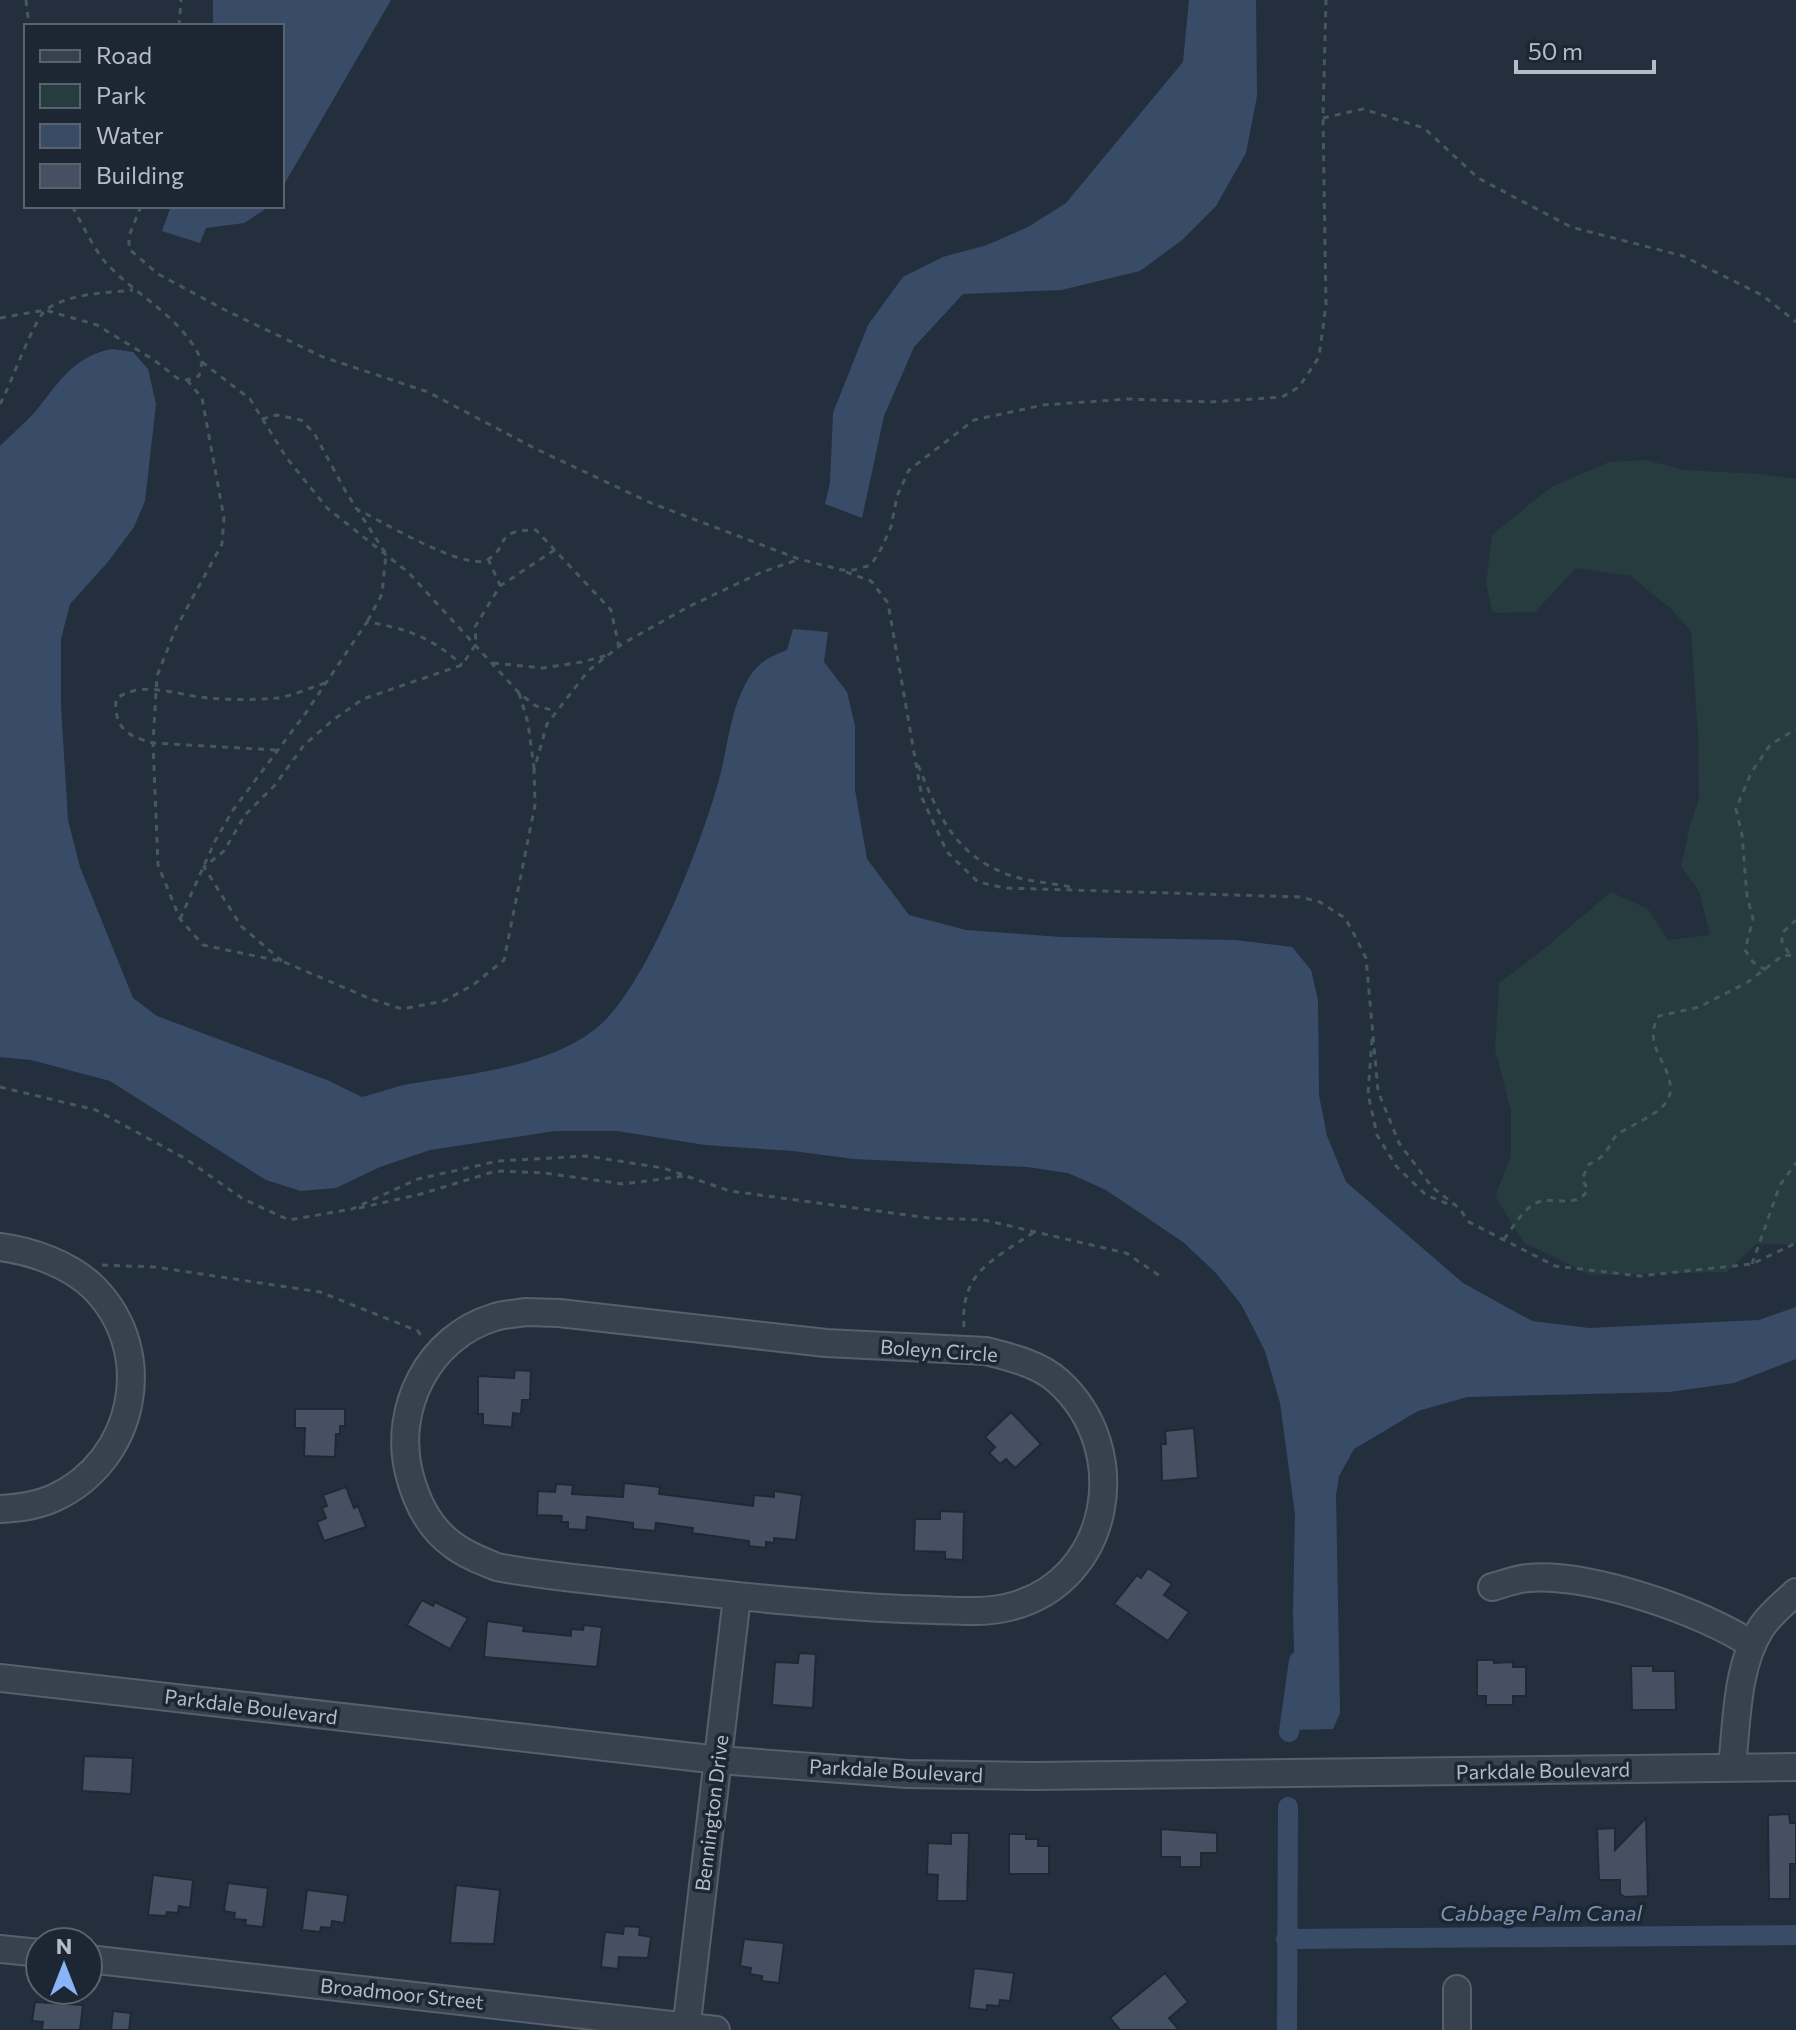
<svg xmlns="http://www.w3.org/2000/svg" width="1796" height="2030" font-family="Commissioner,sans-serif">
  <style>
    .green { fill: #263c3f }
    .water { fill: #394c67 }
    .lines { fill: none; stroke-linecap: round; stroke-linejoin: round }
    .canal { stroke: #394c67; stroke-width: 20 }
    .building { fill: #455162; stroke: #1f2835; stroke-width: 2 }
    .minor-casing { stroke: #565f6c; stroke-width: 30 }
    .path { stroke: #44595c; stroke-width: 3; stroke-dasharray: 6 6; stroke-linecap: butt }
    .minor { stroke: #38414e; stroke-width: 26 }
    .labels { text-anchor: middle; stroke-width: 7; stroke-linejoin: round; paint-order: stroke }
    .street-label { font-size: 20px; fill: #b4bcc9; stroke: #1d2633 }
    .water-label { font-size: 22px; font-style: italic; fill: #7c92b1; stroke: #1d2633 }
  </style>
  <rect width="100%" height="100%" fill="#242f3e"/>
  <path class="green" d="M1646 460 1684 470 1761 474 1796 479V1244H1756L1727 1272 1591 1275 1524 1243 1495 1196 1511 1157V1111L1495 1049 1499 983 1538 954 1611 892 1648 909 1668 940 1710 935 1699 891 1681 867 1690 825 1699 799 1698 735 1691 631 1671 609 1631 576 1576 568 1535 612 1493 613 1486 584 1492 535 1551 487 1609 462Z"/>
  <path class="water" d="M213 0H391L282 188V26H213Z
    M1189 0H1256L1257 96 1246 153 1216 206 1182 240 1140 271 1061 290 963 294 914 347 884 416 862 518 825 504 830 483 833 413 868 325 903 277 943 257 987 245 1028 227 1066 203 1183 62Z
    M171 206H270L244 223 206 228 200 243 162 231Z
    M112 349 133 352 148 369 156 404 145 501 134 527 107 563 70 604 61 639V706L68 820 80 867 133 998 157 1016 327 1080 362 1097C378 1093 393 1087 409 1084 468 1074 551 1067 599 1026 648 984 703 840 720 776 728 745 730 712 746 683 757 663 767 658 787 650L793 629 828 632 824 662 847 692 855 726V790L867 859 909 915 966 930 1061 937 1235 940 1292 947 1311 970 1318 1000 1319 1095 1327 1136 1346 1182 1463 1283 1532 1321 1589 1328 1759 1320 1796 1307V1359L1734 1383 1669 1392 1467 1397 1418 1411 1354 1449 1339 1476 1336 1495 1340 1713 1333 1729 1289 1730 1296 1707 1293 1614 1295 1514 1280 1403 1265 1351 1241 1304 1215 1272 1183 1242 1106 1190 1068 1173 1027 1167 854 1159 793 1151 705 1145 617 1131H555L430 1150 380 1167 336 1188 301 1191 266 1180 110 1081 31 1060 0 1057V446C12 434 25 423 36 411 59 382 74 356 112 349Z"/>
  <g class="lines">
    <path class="canal" d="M1289 1732 1299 1661
      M1286 1939 1796 1935
      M1287 2030 1288 1807"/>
  </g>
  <path class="building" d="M515 1370 531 1371 530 1400H522L521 1414 513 1413 512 1427 483 1425V1414H478V1376L514 1378Z
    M295 1409H345V1426H340V1434H336L335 1457 304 1456 305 1428H295Z
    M1011 1412 1041 1444 1015 1468 1006 1459 1000 1464 989 1453 995 1447 985 1437Z
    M1194 1428 1198 1478 1162 1481 1161 1444H1166L1165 1431Z
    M624 1483 660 1487 659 1494 753 1506 754 1495 774 1497V1491L802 1495 796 1540 774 1538V1543L766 1542V1548L749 1546V1541L692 1533 693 1528 656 1523 655 1531 633 1529V1523L587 1517 586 1530 568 1529V1522H561L562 1516 537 1515 538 1491 555 1492 556 1484 573 1485 572 1494 623 1497Z
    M346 1487 354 1508 358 1506 366 1527 324 1541 317 1522 326 1518 322 1508 327 1506 323 1495Z
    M940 1511 964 1512 963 1560 945 1559V1552L914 1551 915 1519H940Z
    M1148 1568 1172 1584 1164 1595 1189 1612 1168 1641 1114 1604 1137 1575 1141 1578Z
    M422 1600 433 1606 435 1602 468 1618 450 1649 407 1625Z
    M487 1621 524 1626 523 1631 571 1636V1629L583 1630 584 1625 602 1627 597 1667 484 1657Z
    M799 1653 816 1654 813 1708 772 1705 775 1662 798 1663Z
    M1477 1660H1494V1663L1513 1662V1667H1526V1696H1513V1705H1486V1696H1477Z
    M1631 1666H1653V1671H1675L1676 1710H1632Z
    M84 1756 133 1758 131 1794 82 1791Z
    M1789 1814 1790 1823H1796V1864H1790V1899H1769L1768 1815Z
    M1646 1818 1648 1896 1625 1897 1620 1894V1880H1599L1597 1829 1615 1828V1850Z
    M1161 1829 1217 1833V1853H1201V1867H1180V1857H1161Z
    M951 1833H969L967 1901H937L938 1875 927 1874 928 1843 951 1844Z
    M1009 1834H1026V1839H1038V1846H1049V1874H1009Z
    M153 1875 193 1880 190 1908 179 1906 178 1913 167 1912 166 1916 148 1915Z
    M228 1883 268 1888 263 1927 245 1925 246 1920 234 1919 235 1913 224 1911Z
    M456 1885 500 1890 494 1944 450 1943Z
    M307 1890 348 1895 344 1923 332 1921 331 1928 321 1927 320 1932 302 1930Z
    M624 1926 640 1927 639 1935 651 1937 648 1958 619 1957 618 1969 601 1967 605 1932 623 1934Z
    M744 1939 784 1943 779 1983 762 1981V1976L750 1974 751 1968 740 1966Z
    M974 1968 1014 1973 1010 2001 1000 2000 999 2006 987 2005V2010L969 2008Z
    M1165 1973 1188 2002 1169 2018 1179 2030H1120L1110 2018Z
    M35 2002 83 2005 80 2030H42L43 2022 32 2021Z
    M113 2011 131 2013 129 2030H111Z"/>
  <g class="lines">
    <defs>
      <path id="minor" d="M0 1247C32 1251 71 1265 94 1288 158 1353 135 1461 54 1498 36 1506 19 1508 0 1509
        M525 1312 559 1313 826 1343 986 1351C1010 1357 1039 1364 1058 1381 1134 1449 1112 1582 1009 1607 985 1613 961 1611 936 1610 896 1609 856 1607 815 1603 749 1598 683 1590 617 1583 577 1578 536 1575 497 1567 482 1561 466 1555 453 1545 429 1528 416 1501 409 1473 393 1409 428 1337 495 1317 504 1314 515 1314 525 1312Z
        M1492 1587C1503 1584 1516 1579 1528 1578 1586 1572 1705 1612 1752 1645
        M0 1678 719 1760 907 1774 1033 1776 1796 1767
        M1732 1767C1737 1722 1736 1667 1761 1628 1770 1614 1784 1603 1796 1592
        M0 1949 40 1953
        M88 1959 716 2030
        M686 2030 737 1597
        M1457 2030V1989"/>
    </defs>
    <use href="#minor" class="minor-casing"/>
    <path class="path" d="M26 0 29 26
      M179 26 181 0
      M1323 118 1363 109 1424 128 1478 178 1571 227 1683 256 1762 295 1796 322
      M141 206 129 236V249L158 274 225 310 323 357 428 392 536 449 651 503 799 559 842 570H854L871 565 881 549 891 527 897 496 909 470 974 420 1043 405 1128 399 1210 402 1282 397 1299 387 1319 357 1326 305 1323 118 1326 0
      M0 318 45 310 97 325 154 360 177 378 187 380 199 376 202 362C184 318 139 298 108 265 93 249 83 225 72 206
      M202 362 250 399 286 457 327 508 409 573 519 693 536 706 556 711
      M187 380 202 398 224 518 222 544 176 628 157 676 153 743 158 865 180 919 203 945 284 962 371 999 402 1009 444 1001 473 985 504 960 535 805 534 770 547 724 588 671 622 644 688 607 762 572 797 560
      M0 404C11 385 34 317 47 309 71 293 106 293 133 290
      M262 419 277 415 301 420 314 433 346 492 386 554 382 594 367 622
      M355 508C379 520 464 571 487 560 511 547 491 530 536 530L611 610 619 647
      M488 559 500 585
      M846 572 871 581 888 603 922 798 947 852 978 882 1005 888 1300 897 1320 902 1345 918 1354 934 1366 958 1378 1091 1399 1143 1432 1187 1459 1208 1469 1222 1555 1266 1640 1276 1752 1264 1796 1243
      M493 663 543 668 582 662 608 655
      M519 693 528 723 534 768
      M276 750 153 743C127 736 114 728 116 699 142 679 179 696 208 698 230 700 255 700 277 698 292 696 310 688 325 683
      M918 765C938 814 954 855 1009 875 1029 882 1054 883 1076 888
      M180 919 215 841 233 810 305 714 367 622C406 628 433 638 462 665
      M1789 953 1782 943V933L1796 920
      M282 961 241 926 204 867 224 851 245 815 275 785 304 745 333 720 363 699 462 665 476 644 475 627 500 586 556 549
      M1766 970 1753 962 1745 950 1753 919 1747 896 1742 835 1736 809 1751 773 1770 745 1796 729
      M1372 1039 1368 1094 1377 1135 1396 1166 1426 1195 1453 1206
      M0 1087 96 1110 186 1159 243 1199 289 1220 352 1209 418 1179 498 1161 587 1156 663 1168 730 1191 929 1218 984 1220 1126 1253 1163 1278
      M359 1208 421 1194 496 1171 544 1173 623 1184 685 1176
      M1504 1239C1512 1229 1522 1211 1534 1204 1551 1194 1577 1211 1588 1189L1582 1180 1588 1165C1593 1162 1600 1159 1604 1154 1610 1148 1611 1140 1618 1134 1632 1124 1668 1112 1670 1093 1674 1065 1640 1046 1659 1016L1699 1007 1748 982 1782 956 1796 955
      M1752 1264 1780 1185 1796 1163
      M102 1265 155 1267 320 1292 418 1331 422 1337
      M964 1327C960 1271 994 1260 1034 1232"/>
    <use href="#minor" class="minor"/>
  </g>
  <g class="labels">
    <g class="street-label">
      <text transform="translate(939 1351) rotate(4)" y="7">Boleyn Circle</text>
      <text transform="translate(251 1707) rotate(7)" y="7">Parkdale Boulevard</text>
      <text transform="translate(896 1771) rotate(3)" y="7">Parkdale Boulevard</text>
      <text transform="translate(1543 1771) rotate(-1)" y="7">Parkdale Boulevard</text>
      <text transform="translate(712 1813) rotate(-83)" y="7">Bennington Drive</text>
      <text transform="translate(402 1994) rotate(6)" y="7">Broadmoor Street</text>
    </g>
    <g class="water-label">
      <text x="1541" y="1921">Cabbage Palm Canal</text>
    </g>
  </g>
  <rect x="24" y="24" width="260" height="184" fill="#1d2633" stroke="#59626f" stroke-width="2"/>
  <rect x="40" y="50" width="40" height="12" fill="#38414e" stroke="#59626f" stroke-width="2"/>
  <text x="96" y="64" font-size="24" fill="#b4bcc9">Road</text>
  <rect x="40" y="84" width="40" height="24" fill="#263c3f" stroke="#59626f" stroke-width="2"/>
  <text x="96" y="104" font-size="24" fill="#b4bcc9">Park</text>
  <rect x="40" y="124" width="40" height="24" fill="#394c67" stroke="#59626f" stroke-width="2"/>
  <text x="96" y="144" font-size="24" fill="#b4bcc9">Water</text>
  <rect x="40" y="164" width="40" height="24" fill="#455162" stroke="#59626f" stroke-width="2"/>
  <text x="96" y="184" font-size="24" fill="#b4bcc9">Building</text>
  <g transform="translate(64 1966)"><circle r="38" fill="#1d2633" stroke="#59626f" stroke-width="2"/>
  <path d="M0-6L14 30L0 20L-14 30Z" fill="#8ab4f8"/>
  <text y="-12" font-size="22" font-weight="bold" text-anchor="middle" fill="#b4bcc9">N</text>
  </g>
  <path d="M1516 60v12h138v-12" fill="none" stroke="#b4bcc9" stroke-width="4"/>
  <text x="1528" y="60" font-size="24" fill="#b4bcc9" stroke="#1d2633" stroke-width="6" paint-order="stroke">50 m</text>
</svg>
